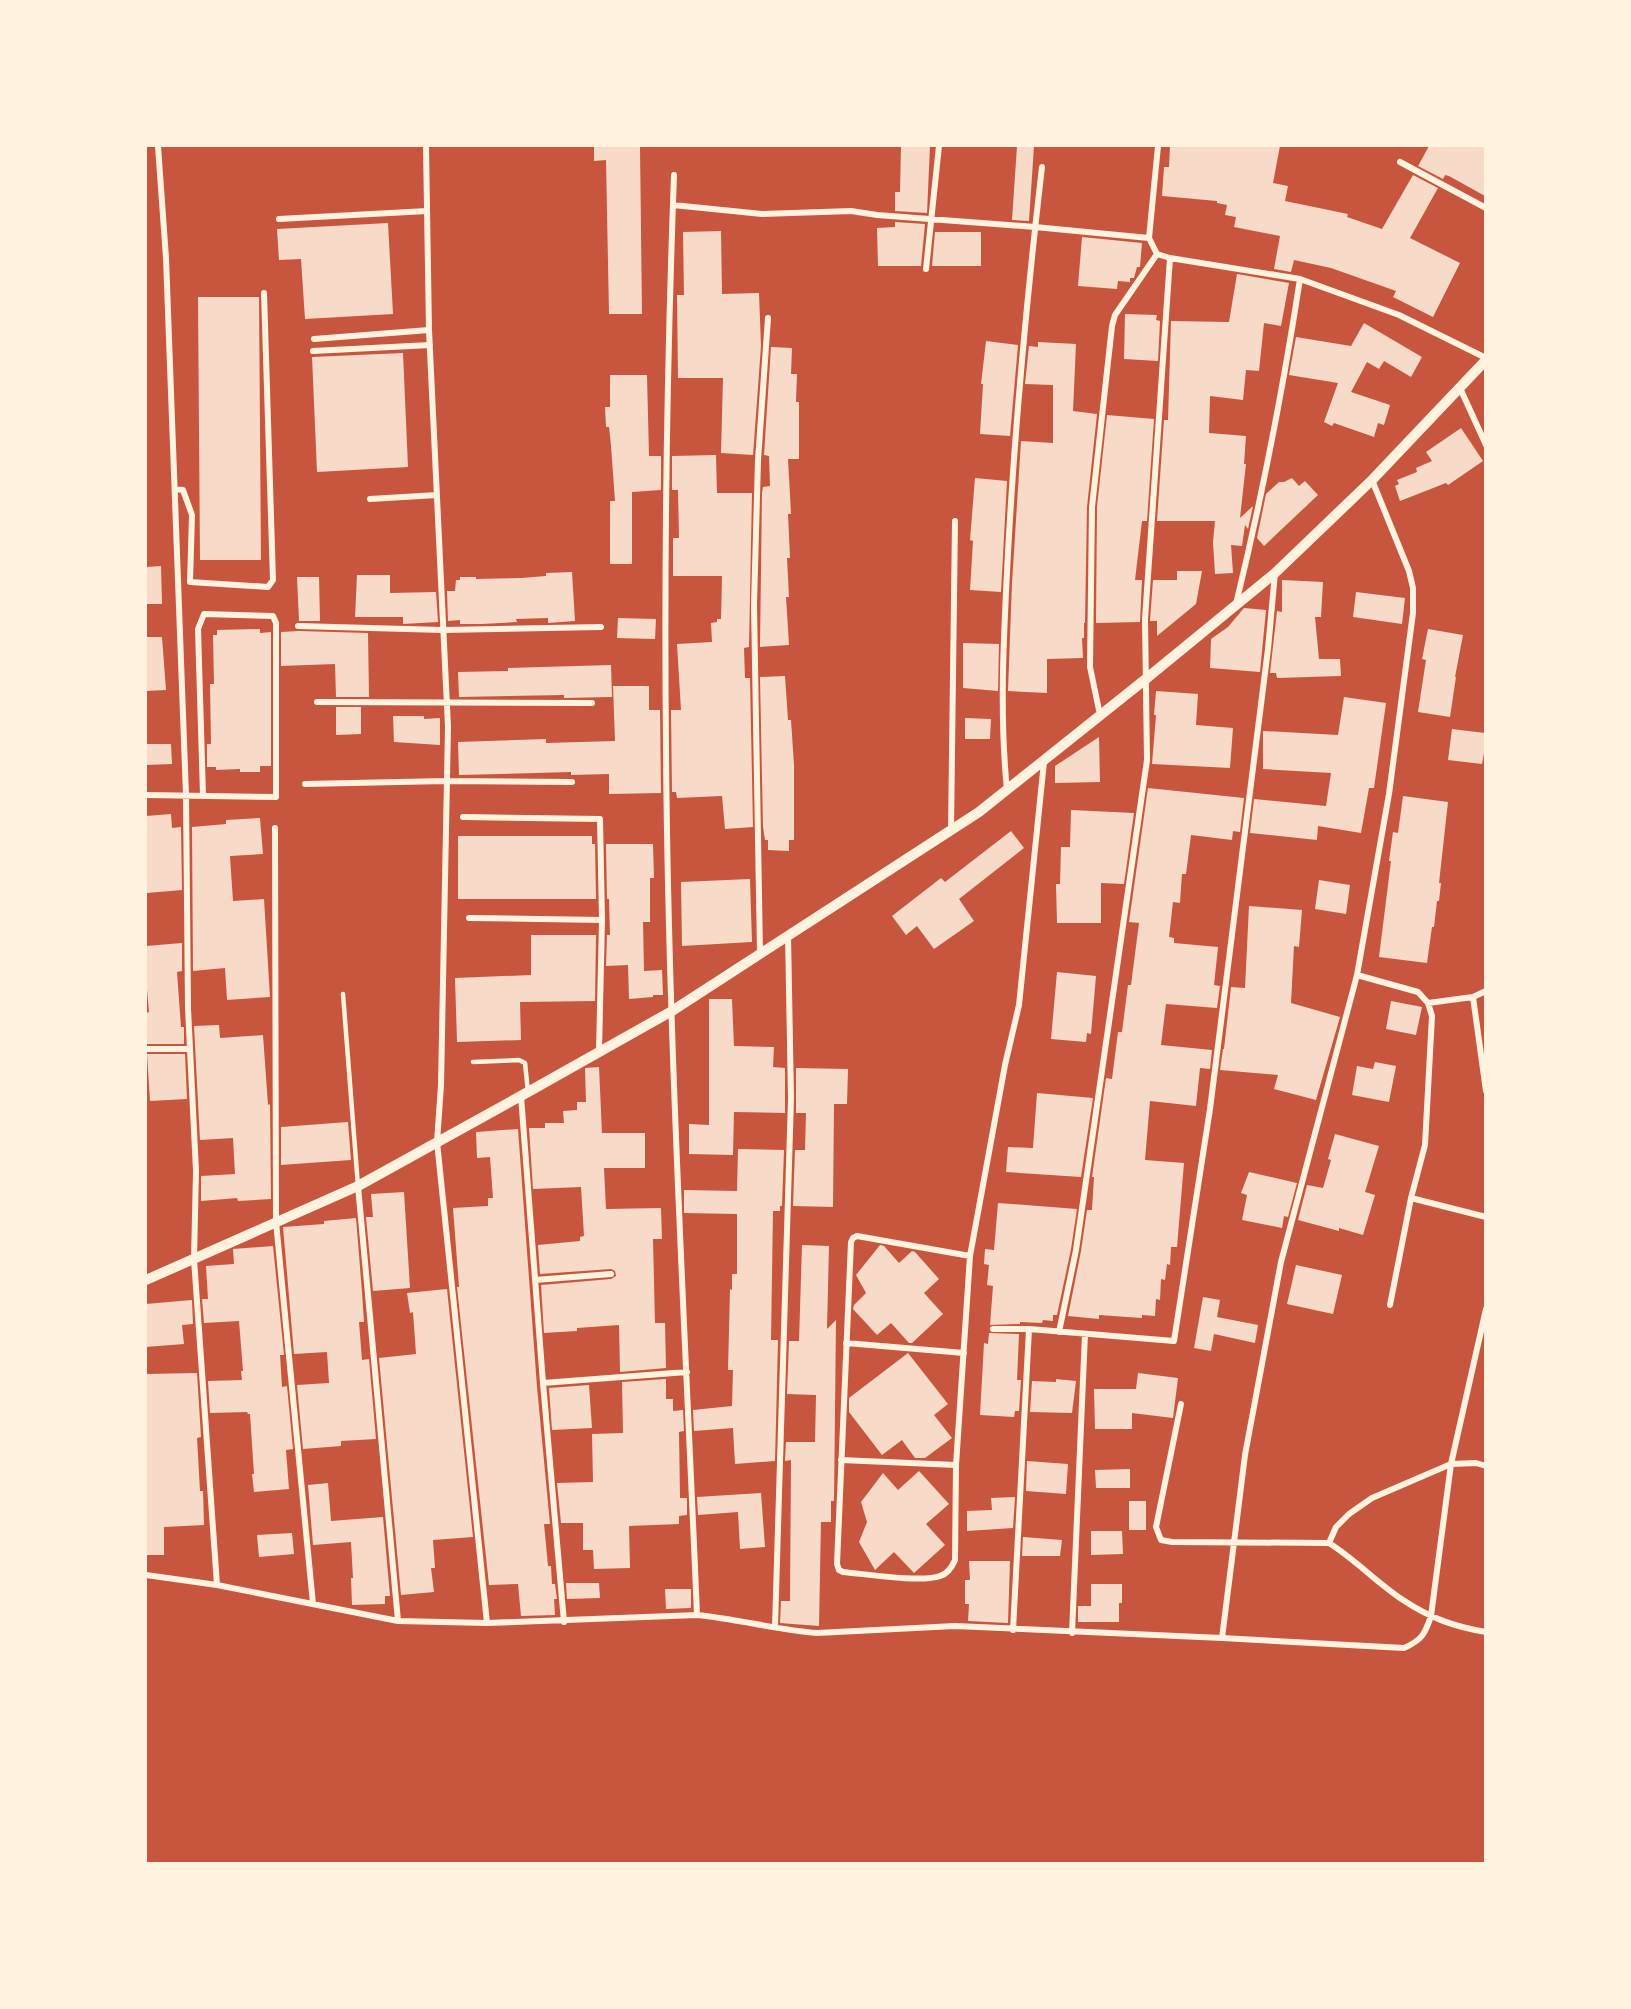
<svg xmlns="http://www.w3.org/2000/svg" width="1631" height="2009" font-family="'Sofia Sans Condensed',sans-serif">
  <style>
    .building { fill: #f7dbc8 }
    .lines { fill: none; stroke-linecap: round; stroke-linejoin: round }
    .service { stroke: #fff3e0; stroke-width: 4.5 }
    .minor { stroke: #fff3e0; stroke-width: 6 }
    .tertiary { stroke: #fff3e0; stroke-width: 10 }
  </style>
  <rect width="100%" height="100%" fill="#c8553d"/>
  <path class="building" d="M594 146H640L642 314H609L606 160 594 161Z
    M901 146H930L927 213 895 211V192H900Z
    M1017 146H1034L1029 221 1012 220Z
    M1170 146H1280L1273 183 1288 186 1285 201 1348 214 1347 217 1382 229 1413 175 1438 188 1410 238 1460 263 1433 317 1393 297 1396 291 1331 268 1294 260 1291 272 1274 269 1280 236 1234 227 1236 217 1225 215 1227 205 1217 203V201L1162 196 1164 167H1169Z
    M1429 146H1485V196L1449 176 1445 175 1443 179 1418 166Z
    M895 222 925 224 921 266H878L877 228 895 227Z
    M388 223 393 314 305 319 301 259 279 260 277 229Z
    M721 231 722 294 759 293 761 346 753 455 721 453 723 378H678L677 295H684L683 232Z
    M935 232H981V266H932Z
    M1082 237 1142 243 1140 267H1137L1134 278H1130V282L1118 281 1117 289 1078 286Z
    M1237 274 1289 283 1281 326 1264 323 1259 371 1246 370 1243 400 1210 396 1209 433 1246 436 1244 464H1246L1240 518 1253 506 1248 529 1245 525 1242 546 1231 545 1233 573 1215 574 1213 542 1215 521H1157L1164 420H1168L1171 321 1229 322Z
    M198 297H259L261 560H200Z
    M1125 314 1157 315 1156 320 1160 321 1158 361 1124 359Z
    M1364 323 1422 357 1411 377 1384 361 1379 369 1367 362 1351 392 1390 405 1384 425 1378 423 1374 437 1334 423 1332 426 1324 422 1338 383 1289 375 1296 337 1351 346Z
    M986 341 1018 345 1010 436 980 434 983 384H981Z
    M1038 342 1076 344 1073 411 1097 414 1087 507 1085 623H1084V638H1082L1083 658 1047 659V693L1008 691 1012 583 1021 441 1053 443V385L1025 384 1029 346 1038 347Z
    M771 347 792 348 791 374H797L796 402H799V459H788L791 514H788L790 558H787L789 597H786L789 645 760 647 762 493 763 487 770 486 769 456 764 455Z
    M403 353 408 467 317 472 312 357Z
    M610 375H647L649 456H661V490L632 492V564H610V501H615L611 446 609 427H606L605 407H610Z
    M1107 415 1154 419 1147 521H1142L1135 580H1142L1140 622 1096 623 1097 507Z
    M1461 428 1483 461 1448 485 1446 483 1400 501 1395 486 1399 484 1397 480 1417 472 1416 468 1432 461 1426 452Z
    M716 455 717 493H752L749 647 744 648 745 678H750L753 827 725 829 722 796 677 798 676 792H672L671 710H681L677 644 712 642 711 623 717 622V619H721L722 576H673V538H679L678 490H672V456Z
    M975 478 1007 481 1001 592 970 590 973 541 970 540Z
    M1292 478 1299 486 1305 481 1318 495 1264 546 1257 538 1266 494 1279 482H1284Z
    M161 566 162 604H146V567Z
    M1177 571H1202L1196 604 1157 636V621H1150L1153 580H1177Z
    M572 572 575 621 548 623V618L516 619 517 622 482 624H460V620L448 621 447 591H455L456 580H460V577H476V579L521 578 546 576V573Z
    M357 575H390V593L436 592 438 622 403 624V617H355Z
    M297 577H319L320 621H299Z
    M1282 580 1323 582 1321 617H1315L1319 659H1340L1341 676 1277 678 1276 673H1270L1277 611 1282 612Z
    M1356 592 1405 598 1402 624 1353 617Z
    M1244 608 1266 610 1260 672 1210 668 1211 639 1228 627Z
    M618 618 656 619 655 639 617 638Z
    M260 629V633L271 632V766H260V772H240V769L216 770V767H207V744H211L210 684H214L213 635H217V630Z
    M1428 629 1463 635 1455 677H1456L1450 717 1418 712 1426 660 1422 659Z
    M299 631 368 633 369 697H336L335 664 281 666V632Z
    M146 637H162L166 690 146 691Z
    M963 643 999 644 998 691 963 688Z
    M611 665 612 697 564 698V695L459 697 458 672 508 671V668Z
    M785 676 788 720H791L794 765V840H789V851L768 850V840H765L763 827 760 677Z
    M613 686H649V710H660L661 793 609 794V774L571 775V772L459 775 458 742 546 739V743L615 741Z
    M1156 691 1198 694 1196 725 1233 728 1230 768 1152 764 1156 715H1154Z
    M1344 697 1386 703 1374 788H1369L1361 833 1318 826 1317 840 1250 833 1254 799 1326 806 1331 773 1263 769V731L1338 735Z
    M336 707H361V734L336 735Z
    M393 716H424V719L440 718V745L394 742Z
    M965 718 991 719 990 739H965Z
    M1452 729 1485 733V753H1484L1482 764 1448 760Z
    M1099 737 1100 782 1055 783V766Z
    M146 744H171L172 764 146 765Z
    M1148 788 1244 798 1240 832 1233 831 1232 840 1191 835 1186 874H1182L1180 903 1173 902 1169 937 1174 938V943L1218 947 1214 985 1220 986 1217 1008 1166 1004 1161 1045 1212 1050 1210 1069 1200 1068 1196 1106 1150 1101 1145 1160 1184 1163 1177 1247H1171L1170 1265 1167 1264 1165 1280 1161 1279 1160 1300 1156 1299 1155 1316 1142 1315V1318L1099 1315V1319L1068 1316 1081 1251 1087 1210H1092L1094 1177H1092L1106 1078 1112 1079 1118 1032H1122L1128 985H1131L1139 923 1129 922Z
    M1403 796 1448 802 1439 883H1441L1439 901H1437L1434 927H1432L1427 963 1379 957 1391 861H1389L1393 832 1398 833Z
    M1071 810 1134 813 1124 884 1101 883V923H1057L1056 884H1060L1061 847H1070Z
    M171 814 172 828 181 827 182 890 147 893 146 816Z
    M260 818 263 854 230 856 233 901 264 899 270 997 227 1000 225 968 193 971 192 827 226 824V820Z
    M1011 831 1024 848 959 899 974 921 934 949 917 926 906 935 892 916 941 878 945 882Z
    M458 836H592V844H595L596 899H458Z
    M606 844H653L654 878H650V922H643L644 971 662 970 663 995H653V997L629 999 628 965 606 966 607 935H610L609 899H607Z
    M750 879 752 942 682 946 681 882Z
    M1319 880 1350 885 1346 914 1315 909Z
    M1249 906 1302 910 1299 947 1294 946 1291 1003 1340 1017 1316 1100 1274 1089 1278 1075 1220 1070 1223 1049H1224L1231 987 1245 988Z
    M531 935H596L595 1001 520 1002 521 1040 457 1042 455 978 531 975Z
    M182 943V971L177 972 181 1027H184V1044H146V1013L149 1012 146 978V946Z
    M1057 972 1096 976 1091 1034 1087 1033 1086 1042 1051 1039Z
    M709 999H732L734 1046 774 1047 773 1067 785 1068V1113L734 1112 733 1155 689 1154V1124L709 1125Z
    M1391 1001 1422 1007 1416 1035 1386 1029Z
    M219 1025 220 1038 263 1035 268 1105 270 1104 271 1199 238 1201 237 1198 201 1201V1176L235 1174 233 1138 200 1140 194 1026Z
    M147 1054H185L187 1099 150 1101Z
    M1375 1062 1396 1066 1389 1102 1352 1095 1357 1066 1373 1069Z
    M599 1067 602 1133H645V1168H604L606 1209 661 1208 662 1239H653L655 1323H665L666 1368 620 1372 619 1325 577 1328V1331L544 1333 541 1285 611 1279 616 1276 615 1271 611 1269 540 1274 538 1245 580 1241V1237L584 1236 581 1187 533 1189 529 1128H545V1123H564L563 1111 577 1110V1102H586L585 1068Z
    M796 1068 848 1069 847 1104H834L833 1207 793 1206 795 1150H805L806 1113H796Z
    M1037 1093 1093 1098 1081 1177 1006 1172 1008 1147 1033 1148Z
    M348 1122 351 1160 281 1165V1127Z
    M518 1129 537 1387 550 1524H544L548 1566H551L552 1584H555L557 1599H554L555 1615 521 1616 518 1584 489 1585 457 1287H459L453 1208 488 1206V1198H493L490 1157 477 1158 476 1132Z
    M1335 1134 1379 1146 1365 1192 1375 1195 1363 1235 1339 1228V1231L1298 1220 1307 1185 1323 1188 1331 1160 1328 1159Z
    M738 1149 784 1150 782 1206H780V1211H773L771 1340H778L775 1461 735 1464 733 1428 694 1431 693 1410 732 1406 733 1370H728L730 1289 732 1290V1274H737V1214L684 1213V1190L737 1191Z
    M1249 1172 1297 1183 1288 1217 1284 1216 1282 1228 1242 1220 1247 1195 1241 1193Z
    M404 1192 410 1288 373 1291 366 1217H373L371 1194Z
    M998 1203 1077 1209 1071 1249 1057 1315H1053V1321L1043 1320 1042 1323 1020 1322V1324L990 1325 993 1286 987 1285 989 1265 984 1264 985 1249 994 1250Z
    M356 1218 362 1292 364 1322H359L362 1360 369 1359 376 1439 341 1441V1446L303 1449 297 1385 329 1383 327 1352 294 1354 283 1227 324 1224V1221Z
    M802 1245 829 1246 827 1329 836 1320 834 1501H831V1522H821L819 1626 780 1623 781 1601H790L791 1460 785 1461 786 1442H815L816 1395 787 1394 789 1341H799Z
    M880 1245 884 1246 899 1263 912 1251 915 1252 939 1279 924 1293 943 1314 912 1343H909L891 1323 877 1335 853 1309 854 1305 866 1293 856 1275Z
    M273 1246 284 1355H280L282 1387 287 1386 293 1449 286 1450 289 1489 254 1492 252 1474H254L250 1414H248L247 1412 210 1413 208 1381 242 1380 241 1371H243L239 1321 204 1323 202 1299H208L206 1266 234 1264 233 1249Z
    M1296 1265 1342 1275 1333 1314 1287 1304Z
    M447 1289 473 1537 433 1540 435 1568H431L434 1592 401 1595 379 1358 416 1354 413 1312 410 1313 407 1293Z
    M1203 1297 1220 1300 1217 1317 1258 1325 1255 1343 1214 1334 1211 1351 1194 1348Z
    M192 1300 193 1324 182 1325 184 1344 146 1347V1304Z
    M989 1333 1019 1334 1017 1380H1021L1019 1411H1015L1014 1417 980 1415 984 1343 988 1344Z
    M908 1353 948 1404 934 1415 952 1438 925 1458H915L902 1440 882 1455 849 1412V1398Z
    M197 1373 201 1437 197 1438 200 1491H203L204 1525 164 1527V1555H146V1374Z
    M1138 1373 1178 1378 1173 1418 1132 1413V1429H1095L1094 1389H1136Z
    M666 1379V1399H673V1411L683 1410 684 1431 679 1432 680 1498H687V1515L679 1516V1524L629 1526 630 1568 594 1569 593 1550H583V1523H561L557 1483 593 1482 592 1434 623 1433 622 1382Z
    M1056 1379 1076 1381 1072 1413 1030 1412 1032 1381 1056 1382Z
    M589 1385 592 1428 552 1430 549 1388Z
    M1027 1461 1068 1464 1066 1494 1026 1491Z
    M1130 1469V1488H1096L1095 1470Z
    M919 1471 949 1504 926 1524 945 1545 914 1573 894 1552 875 1570 859 1542 867 1522 861 1502 883 1473 898 1490Z
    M328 1483 331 1521 383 1517 390 1596H385V1604L352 1605 351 1578H353L351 1542 313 1545 308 1485Z
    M761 1493 765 1547 740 1549 738 1512 698 1515 697 1497Z
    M1015 1497 1013 1528 967 1531V1511L992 1510 991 1498Z
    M1129 1501H1146V1530H1129Z
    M1091 1531H1122L1123 1554 1091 1555Z
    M292 1533 294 1554 259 1557 257 1535Z
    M1023 1537 1062 1540 1060 1556H1022Z
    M969 1561H1010L1008 1623 968 1621 969 1604H965V1580H970Z
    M566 1583H599L600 1598 567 1599Z
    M1091 1584H1122V1603H1119V1622H1078V1606H1091Z
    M665 1589H691V1608L666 1609Z"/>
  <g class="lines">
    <path class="service" d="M343 994 358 1186
      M473 1062 519 1060 525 1063 528 1092"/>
    <path class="minor" d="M158 146 166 258 186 795 188 1008 196 1171 194 1259 217 1585
      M426 146 429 330 448 727 441 1085 437 1142 487 1623
      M1158 146 1149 238 1157 254 1170 258 1300 279C1283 389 1262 497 1236 604
      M1400 162 1486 208
      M674 175C667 365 664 556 666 747 668 1036 685 1326 697 1615
      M673 205 762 214 851 211 877 215 1035 227 1149 238
      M279 219 427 211
      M926 269 939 146
      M1300 279 1399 315 1486 358
      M314 339 429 330
      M313 351 430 345
      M1460 388 1486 445
      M175 489 183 490 192 515 190 582 268 587 273 580 264 293
      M370 499 437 495
      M298 626 443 630 601 627
      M317 702 592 703
      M1100 715 1090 667 1092 507 1112 326 1115 315 1157 254
      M305 784 446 781 572 782
      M1007 790C999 711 1004 632 1008 553 1015 424 1027 296 1042 167
      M146 795 276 797V623L273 616 204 614 198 629 203 795
      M463 817 600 819 602 920
      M275 828 276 1222 313 1604
      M951 830 955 521
      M469 918 602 920 599 1051
      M760 953 754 605 758 460 768 318
      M1357 975 1418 992 1428 1003 1432 1016 1425 1145 1411 1198 1390 1305
      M1473 997 1486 1091
      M1428 1003 1473 997 1486 991
      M147 1049H190
      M521 1096 543 1383 564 1622
      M358 1186 398 1621
      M1411 1198 1486 1217
      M970 1256 857 1236 853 1238 851 1242 837 1564 839 1570 843 1572C865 1574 922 1583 940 1576 948 1574 952 1567 955 1560L956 1465 970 1256 1005 1065 1019 1005 1044 762
      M535 1280 611 1274
      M993 1329H1029L1174 1341 1210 1109 1268 649 1275 573
      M1059 1332 1076 1250 1147 760 1145 619 1170 258
      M846 1343 964 1353
      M543 1383 687 1372
      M1181 1404 1156 1527 1161 1540 1172 1542 1329 1543 1336 1527 1349 1514 1372 1498 1451 1464 1476 1463 1486 1466
      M841 1460 956 1465
      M1329 1543C1356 1560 1377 1583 1403 1600 1430 1618 1455 1627 1486 1632
      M146 1575 217 1585 398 1621 487 1623 697 1615C738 1619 777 1630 817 1633L955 1626 1222 1638 1245 1455 1281 1262 1357 975 1389 794 1413 613V588L1409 571 1372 480
      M775 1627 791 1098 788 935
      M1013 1630 1029 1329
      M1072 1633 1085 1334
      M1222 1638 1404 1648C1422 1640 1425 1634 1431 1616L1451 1464 1486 1309"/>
    <path class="tertiary" d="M146 1280 358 1186 528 1092 672 1011 979 812 1147 678 1275 573 1372 480 1486 360"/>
  </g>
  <rect width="1631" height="2009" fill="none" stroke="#fff3e0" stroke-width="294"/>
</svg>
